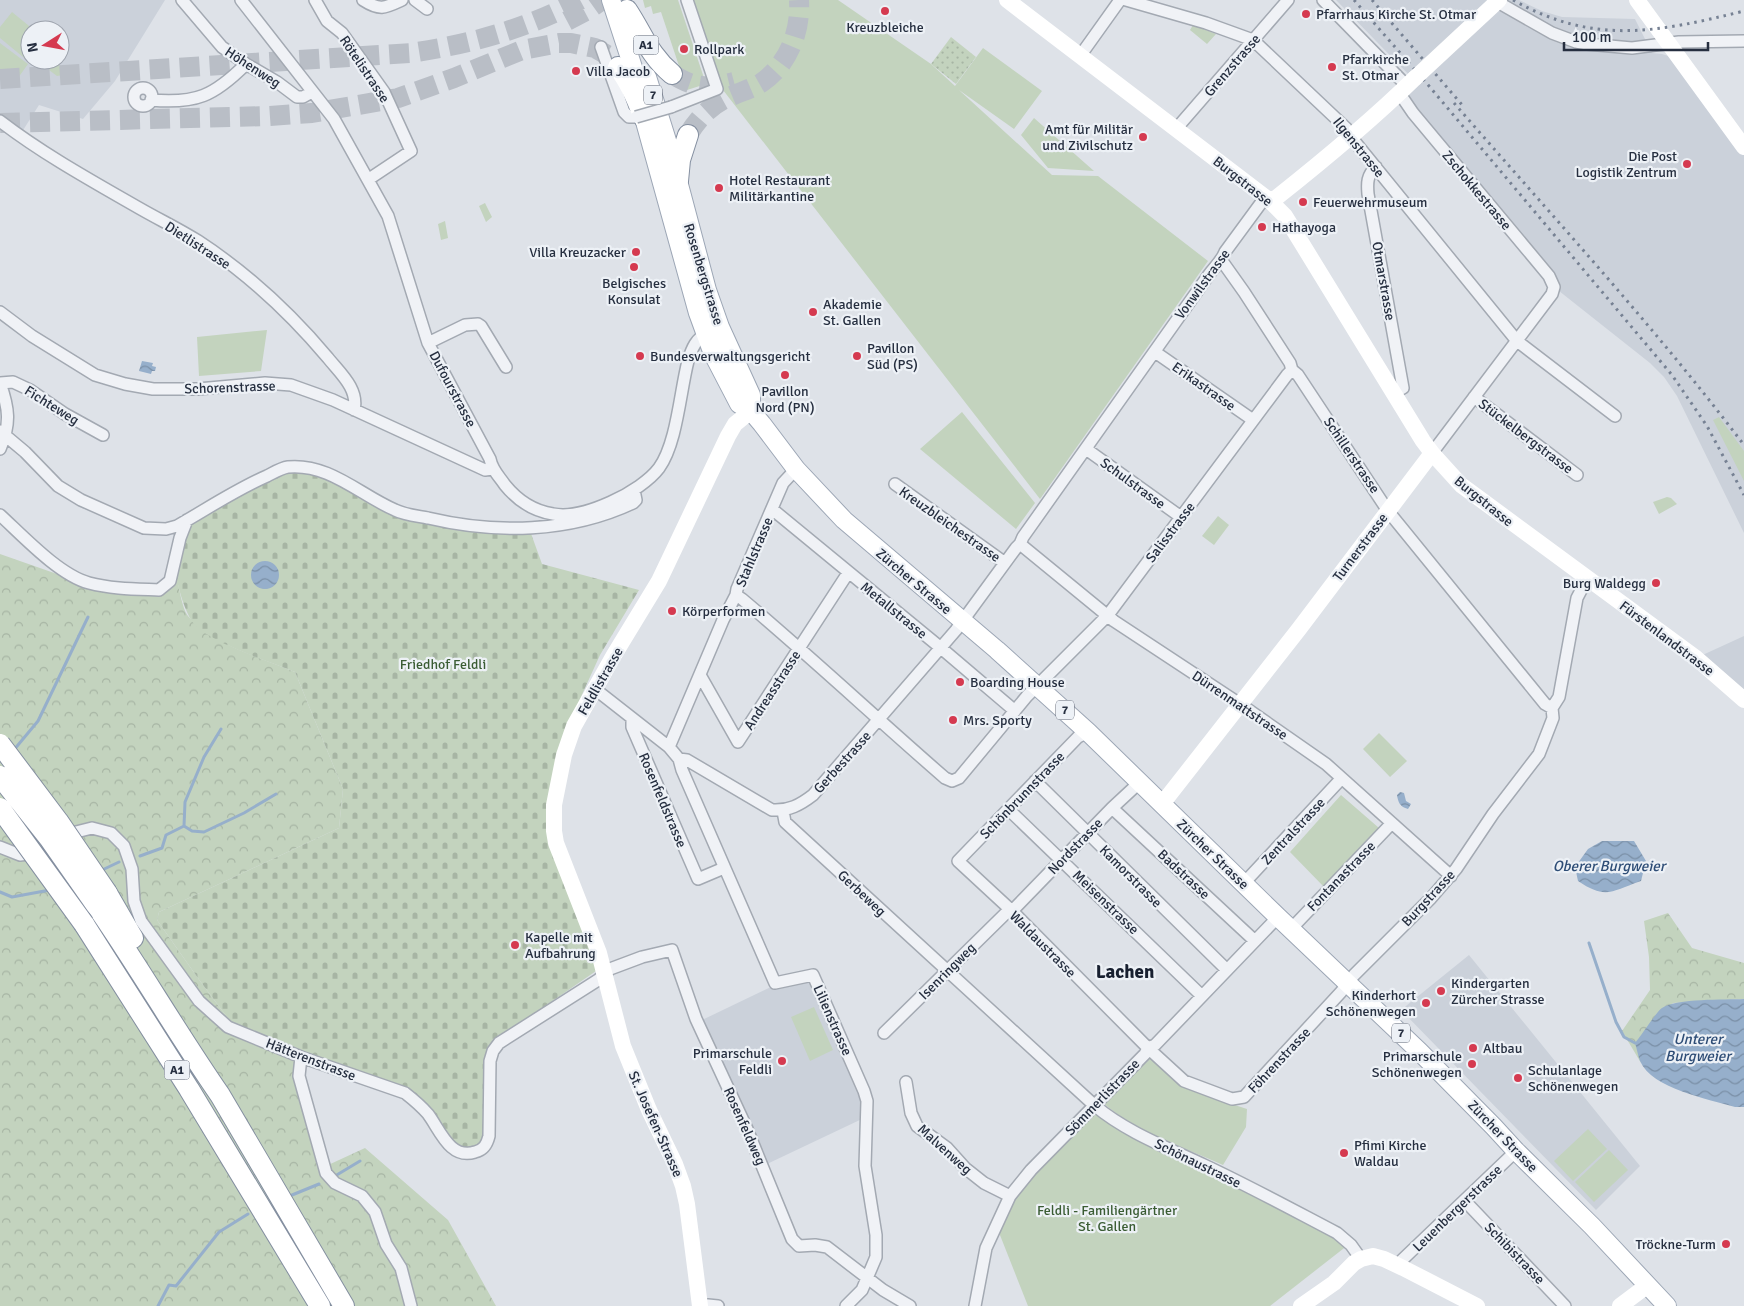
<svg xmlns="http://www.w3.org/2000/svg" width="1744" height="1306" font-family="Signika,sans-serif">
  <style>
    .built { fill: #cbd1da; fill-rule: evenodd }
    .grass { fill: url(#grass-dots) }
    .forest { fill: url(#forest-crowns) }
    .cemetery { fill: url(#cemetery-stones) }
    .green { fill: #c3d3be }
    .water { fill: url(#water-waves) }
    .lines { fill: none; stroke-linecap: round; stroke-linejoin: round }
    .stream { stroke: #96afcb; stroke-width: 3 }
    .highway-tunnel { stroke: #b9bec6; stroke-width: 20; stroke-dasharray: 20 10; stroke-linecap: butt }
    .street-casing { stroke: #a3a9b2; stroke-width: 14 }
    .primary-casing { stroke: #9ca6b5; stroke-width: 20 }
    .highway-casing { stroke: #848fa0; stroke-width: 22 }
    .street { stroke: #f0f2f6; stroke-width: 11 }
    .secondary { stroke: #fff; stroke-width: 16 }
    .primary { stroke: #fff; stroke-width: 18 }
    .highway { stroke: #fff; stroke-width: 20 }
    .rail { stroke: #768193; stroke-width: 3; stroke-dasharray: 2.5 5; stroke-linecap: butt }
    .street-bridge-casing { stroke: #a3a9b2; stroke-width: 14; stroke-linecap: butt }
    .highway-bridge-casing { stroke: #848fa0; stroke-width: 22; stroke-linecap: butt }
    .street-bridge { stroke: #f0f2f6; stroke-width: 11 }
    .secondary-bridge { stroke: #fff; stroke-width: 16 }
    .highway-bridge { stroke: #fff; stroke-width: 20 }
    .poi-dot { fill: #d53a50; stroke: #edf1f6; stroke-width: 2 }
    .labels { text-anchor: middle; stroke-width: 4.5; stroke-linejoin: round; paint-order: stroke }
    .shield { fill: #edf1f6; stroke: #626977; stroke-width: 1 }
    .shield-label { font-size: 12px; font-weight: bold; fill: #262f40 }
    .poi-label { font-size: 14px; fill: #262f40; stroke: #edf1f6; text-anchor: start }
    .street-label { font-size: 14px; fill: #262f40; stroke: #edf1f6 }
    .park-label { font-size: 14px; fill: #3a5c33; stroke: #edf1f6 }
    .water-label { font-size: 15px; font-style: italic; fill: #2e4d76; stroke: #edf1f6 }
    .district-label { font-size: 19px; font-weight: bold; fill: #182030; stroke: #edf1f6 }
  </style>
  <defs>
    <pattern id="grass-dots" width="8" height="8" patternUnits="userSpaceOnUse" patternTransform="scale(1.25)"><rect width="8" height="8" fill="#c3d3be"/><path d="M2 2h.1M6 6h.1" fill="none" stroke="#a7b5a4" stroke-width="1.8" stroke-linecap="round"/></pattern>
    <pattern id="forest-crowns" width="20" height="18" patternUnits="userSpaceOnUse" patternTransform="scale(1.25)"><rect width="20" height="18" fill="#c3d3be"/><path d="M2 6a3 3 0 1 1 6 0M12 15a3 3 0 1 1 6 0" fill="none" stroke="#a7b5a4"/></pattern>
    <pattern id="cemetery-stones" width="16" height="16" patternUnits="userSpaceOnUse" patternTransform="scale(1.25)"><rect width="16" height="16" fill="#c3d3be"/><path d="M2 7V4a2 2 0 0 1 4 0v3zM10 15v-3a2 2 0 0 1 4 0v3z" fill="#a7b5a4"/></pattern>
    <pattern id="water-waves" width="16" height="10" patternUnits="userSpaceOnUse" patternTransform="scale(1.25)"><rect width="16" height="10" fill="#96afcb"/><path d="M0 5q4-4 8 0t8 0" fill="none" stroke="#7a8fa6"/></pattern>
  </defs>
  <rect width="100%" height="100%" fill="#dee2e8"/>
  <path class="built" d="M0 0H165L115 81 83 119 39 105 20 135 0 121ZM30 30H60V60H30Z
    M1336 0H1519L1542 11 1562 17 1635 19 1652 53 1662 54 1681 60 1744 147V533L1677 396 1664 377 1650 363 1554 287 1400 94 1413 79Z
    M1744 636V702L1696 658Z
    M1469 955 1640 1166 1596 1210 1401 1010Z
    M809 982 865 1102 864 1118 767 1164 700 1021 775 985Z"/>
  <path class="grass" d="M951 37 976 57 956 84 931 64Z"/>
  <path class="forest" d="M0 554 77 581 159 590 175 563C177 576 181 607 188 616 211 644 262 658 295 672L343 789 339 828 159 912 157 920 200 981 233 1025 296 1051 326 1166 365 1148 448 1220 496 1306H0Z
    M1668 913 1692 948 1744 963V999L1673 1003 1636 1043 1641 1063 1622 1031 1650 990 1649 957 1644 921Z"/>
  <path class="cemetery" d="M307 467 396 511 529 528 542 564 639 590 600 655 575 710 554 818 591 928 596 971 496 1040 485 1137C477 1152 472 1150 458 1148L428 1108 233 1025 200 981 157 920 159 912 339 828 343 789 295 672C269 661 214 644 195 625 185 615 175 579 175 564 175 554 184 531 187 520L259 479Z"/>
  <path class="green" d="M643 0H678L706 84 687 90 661 12 653 14 651 6 645 8Z
    M693 0H838L931 64 955 86 983 48 1042 91 1014 129 959 90 1052 175 1098 176 1208 261 1040 499 723 90Z
    M12 12 34 30H30V60H57L63 71V75L57 76 49 70 48 61 40 71 0 38V27Z
    M1193 25 1216 34 1207 44 1190 30Z
    M0 43 28 64 13 85 0 76Z
    M1034 118 1094 171 1048 168 1021 135Z
    M485 203 492 217 486 222 479 206Z
    M445 221 448 238 441 240 438 224Z
    M267 330 261 371 199 376 197 337Z
    M962 412 1035 503 1016 529 920 449Z
    M1719 417 1744 451V481L1713 420Z
    M1667 497 1671 498 1677 504 1659 514 1653 502Z
    M1218 516 1229 525 1214 545 1202 536Z
    M1379 733 1407 761 1390 777 1363 749Z
    M1341 795 1379 828 1324 887 1290 852Z
    M814 1007 833 1050 810 1061 791 1017Z
    M1152 1057 1178 1083 1204 1095 1247 1109 1246 1127 1223 1165C1185 1148 1135 1131 1103 1103Z
    M1094 1105 1348 1245 1270 1306H1028L996 1225 1010 1196Z
    M1588 1129 1607 1149 1573 1181 1554 1161Z
    M1609 1150 1628 1170 1594 1202 1575 1182Z"/>
  <path class="water" d="M142 361 153 363 152 366 156 367 155 371H152L151 374 139 371Z
    M251 575a14 14 0 1 1 28 0a14 14 0 1 1-28 0Z
    M1400 792 1404 793 1406 801 1411 804 1408 809C1400 807 1398 802 1397 795Z
    M1602 841H1634L1646 861 1641 881C1612 891 1606 900 1578 881L1575 867 1588 849Z
    M1744 999V1107H1735C1709 1099 1652 1089 1640 1061 1638 1056 1637 1049 1635 1043 1641 1036 1657 1011 1662 1008 1677 998 1724 1000 1744 999Z"/>
  <g class="lines">
    <path class="stream" d="M13 751 38 721 88 617
      M184 826 185 802 204 757 221 729
      M140 856 162 848 166 835 184 826 192 831 204 832 244 813 276 794
      M100 871 119 862
      M0 892 12 897 50 890
      M1589 943 1616 1022 1624 1037 1635 1043
      M335 1176 360 1161
      M292 1195 319 1184
      M158 1306 169 1285 176 1286 219 1232 248 1214"/>
    <path class="highway-tunnel" d="M567 21 588 10 602 0
      M672 74C694 88 708 89 734 82
      M0 79 411 53C470 44 527 29 580 0
      M0 123 269 116 312 113 398 98 454 78 522 50 559 43H571L595 48 607 55 616 65
      M688 135C698 118 711 105 729 97 740 92 751 89 761 83 788 65 801 32 799 0"/>
    <defs>
      <path id="street" d="M182 0 222 47 246 64 277 82 297 97H303L312 92
        M241 0 334 119 388 216 428 343 490 459C492 470 499 476 505 485 518 501 533 511 553 514 583 520 641 492 659 468 677 443 680 392 688 361 692 348 696 338 709 332
        M315 0 327 21 342 33 384 92 411 151 369 179
        M363 0C380 11 385 8 402 0
        M415 0 427 9
        M1126 0 1206 23 1253 40 1346 128 1355 142 1517 341 1615 416
        M1323 0 1407 86
        M1494 0 1552 33 1576 42 1587 44 1632 48 1679 42 1744 41
        M601 47 624 112 629 117H636
        M1080 56 1120 0
        M134 97a9 9 0 1 1 18 0a9 9 0 1 1-18 0Z
        M1400 94 1413 113 1549 276 1554 287 1552 294 1432 453
        M151 100C196 104 214 96 246 64
        M671 107 717 89 687 0
        M0 121C43 154 92 181 139 208 158 219 179 229 198 241 247 273 291 314 328 358 340 373 359 389 354 410
        M1176 129 1288 0
        M1376 167C1367 175 1367 183 1368 194L1403 388 1394 393
        M1222 261 1244 292 1290 363 1292 370 1298 375 1388 511 1545 704 1552 708
        M0 312 32 336 95 375 125 384 153 389H198L265 383 291 385 333 400 485 470 492 469
        M428 343 465 325 478 324 481 326 506 367
        M1155 352 1253 420
        M0 383 13 382 30 390 65 414 103 435
        M0 383C9 408 11 424 0 449
        M1474 397 1577 475
        M0 431 25 452 58 486 81 500 144 528 166 529 177 526C207 509 235 490 267 476 273 473 281 468 288 467 329 463 360 495 395 510 405 515 418 516 428 518 496 534 569 533 633 503L636 500 634 490
        M1086 449 1181 517
        M895 484 1005 563
        M772 509 941 648 1015 711
        M0 515C23 536 59 575 89 583 112 589 136 589 159 590L170 581 180 538 187 520
        M1020 544 1114 621 1240 704 1326 764 1451 876
        M736 595 742 599C811 657 877 719 945 778L952 781 959 778 1027 696 1108 615 1287 375 1292 370
        M700 675 738 742 848 573
        M595 689 669 747 679 759 687 760 772 810C789 811 800 805 813 795L956 630 1016 548 1020 544 1023 537 1208 276C1214 267 1221 262 1225 252L1261 203 1269 200
        M632 719V727L698 879 724 868
        M1088 732 1078 737 958 861 1012 911 1148 1048 1184 1081 1232 1099 1244 1097 1341 992 1354 975 1431 898 1456 869 1493 814 1539 754 1553 718 1552 708 1559 697 1577 598 1587 579
        M669 747 723 620 736 595 737 589 783 483 796 469
        M679 759 682 770 775 983 813 975 864 1091 867 1101 865 1166 876 1235V1257L862 1290 846 1306
        M1035 781 1227 970
        M1112 808 1255 941
        M1008 809 1202 996
        M783 811 785 822 1094 1105C1126 1132 1166 1147 1204 1165 1249 1186 1293 1210 1337 1233L1351 1245 1361 1259
        M64 835 92 828 111 833 124 846 132 869 134 901 141 921 199 1001 228 1027 301 1057 405 1093C414 1100 421 1106 428 1114 440 1130 450 1160 475 1152 484 1150 487 1144 489 1136L490 1061 493 1051 499 1043 598 980 610 969 642 957 672 950 696 1019 747 1129 792 1239 799 1246 815 1245 827 1247 883 1290 910 1306
        M0 847 20 855 37 853
        M1244 883 1341 779
        M1291 929 1391 824
        M884 1033 1005 914 1012 911 1112 808 1140 782
        M301 1057 299 1076 326 1173 335 1183 362 1196 375 1212 386 1244 401 1268 411 1306
        M906 1082 911 1113 917 1126 947 1148 965 1168 984 1183 1010 1196
        M1465 1201 1565 1306
        M1399 1266 1402 1260 1516 1151
        M701 1306 708 1305 718 1306
        M975 1306 986 1248 1010 1196 1031 1170 1145 1054 1148 1048 1155 1045 1278 917"/>
      <path id="primary" d="M611 0 641 92 644 118 698 313 713 354 739 404 751 411 762 424 796 469 844 520 997 650 1088 732 1278 917 1420 1052 1494 1127 1516 1151 1592 1226 1667 1306
        M647 77 669 147 707 290 720 327 751 395V411"/>
      <path id="highway" d="M627 10C643 34 649 55 672 74
        M618 67C630 82 637 99 644 118
        M678 181 680 160 688 135
        M107 893 133 938
        M96 905C139 967 177 1033 220 1095L344 1306
        M84 924 189 1089 320 1306"/>
    </defs>
    <use href="#street" class="street-casing"/>
    <use href="#primary" class="primary-casing"/>
    <use href="#highway" class="highway-casing"/>
    <use href="#street" class="street"/>
    <path class="secondary" d="M1007 0 1269 200 1285 216 1423 441 1432 453 1461 485 1696 658 1744 700
      M1637 0 1744 147
      M1269 200 1276 198C1324 160 1371 121 1415 78
      M1162 804 1299 629 1432 453
      M700 1306 687 1204 683 1186 675 1164 649 1110 623 1046 599 953 556 843 554 831V805L564 755 574 726 614 655 659 581 728 436 735 424 751 411
      M1301 1306 1334 1283 1354 1263 1361 1259 1373 1256 1384 1259 1403 1268 1477 1306
      M1620 1306 1648 1285"/>
    <use href="#primary" class="primary"/>
    <use href="#highway" class="highway"/>
    <path class="rail" d="M1354 0 1429 86 1672 375 1707 426 1744 495
      M1372 0 1463 106
      M1513 0C1595 46 1658 32 1744 11
      M1454 103C1552 216 1654 326 1744 445"/>
    <defs>
      <path id="street-bridge" d="M636 117 671 107"/>
      <path id="highway-bridge" d="M0 744 58 821 107 893
        M0 776 49 838 96 905
        M0 808 84 924"/>
    </defs>
    <use href="#street-bridge" class="street-bridge-casing"/>
    <use href="#highway-bridge" class="highway-bridge-casing"/>
    <use href="#street-bridge" class="street-bridge"/>
    <path class="secondary-bridge" d="M1415 78 1499 0"/>
    <use href="#highway-bridge" class="highway-bridge"/>
  </g>
  <g class="poi-dot">
    <circle cx="885" cy="11" r="5"/>
    <circle cx="1306" cy="14" r="5"/>
    <circle cx="684" cy="49" r="5"/>
    <circle cx="1332" cy="67" r="5"/>
    <circle cx="576" cy="71" r="5"/>
    <circle cx="1143" cy="137" r="5"/>
    <circle cx="1687" cy="164" r="5"/>
    <circle cx="719" cy="188" r="5"/>
    <circle cx="1303" cy="202" r="5"/>
    <circle cx="1262" cy="227" r="5"/>
    <circle cx="636" cy="252" r="5"/>
    <circle cx="634" cy="267" r="5"/>
    <circle cx="813" cy="312" r="5"/>
    <circle cx="640" cy="356" r="5"/>
    <circle cx="857" cy="356" r="5"/>
    <circle cx="785" cy="375" r="5"/>
    <circle cx="1656" cy="583" r="5"/>
    <circle cx="672" cy="611" r="5"/>
    <circle cx="960" cy="682" r="5"/>
    <circle cx="953" cy="720" r="5"/>
    <circle cx="515" cy="945" r="5"/>
    <circle cx="1441" cy="991" r="5"/>
    <circle cx="1426" cy="1003" r="5"/>
    <circle cx="1473" cy="1048" r="5"/>
    <circle cx="782" cy="1061" r="5"/>
    <circle cx="1472" cy="1064" r="5"/>
    <circle cx="1518" cy="1078" r="5"/>
    <circle cx="1344" cy="1153" r="5"/>
    <circle cx="1726" cy="1244" r="5"/>
  </g>
  <g class="labels">
    <g class="shield">
      <rect x="633.5" y="35.5" width="25" height="19" rx="4"/>
      <rect x="644" y="85.5" width="18" height="19" rx="4"/>
      <rect x="1056" y="700.5" width="18" height="19" rx="4"/>
      <rect x="1392" y="1023.5" width="18" height="19" rx="4"/>
      <rect x="164.5" y="1060.5" width="25" height="19" rx="4"/>
    </g>
    <g class="shield-label">
      <text x="646" y="49">A1</text>
      <text x="653" y="99">7</text>
      <text x="1065" y="714">7</text>
      <text x="1401" y="1037">7</text>
      <text x="177" y="1074">A1</text>
    </g>
    <g class="poi-label">
      <text x="1316" y="19">Pfarrhaus Kirche St. Otmar</text>
      <text x="885" y="32" text-anchor="middle">Kreuzbleiche</text>
      <text x="694" y="54">Rollpark</text>
      <text x="1342" y="64">Pfarrkirche<tspan x="1342" dy="16">St. Otmar</tspan></text>
      <text x="586" y="76">Villa Jacob</text>
      <text x="1133" y="134" text-anchor="end">Amt für Militär<tspan x="1133" dy="16">und Zivilschutz</tspan></text>
      <text x="1677" y="161" text-anchor="end">Die Post<tspan x="1677" dy="16">Logistik Zentrum</tspan></text>
      <text x="729" y="185">Hotel Restaurant<tspan x="729" dy="16">Militärkantine</tspan></text>
      <text x="1313" y="207">Feuerwehrmuseum</text>
      <text x="1272" y="232">Hathayoga</text>
      <text x="626" y="257" text-anchor="end">Villa Kreuzacker</text>
      <text x="634" y="288" text-anchor="middle">Belgisches<tspan x="634" dy="16">Konsulat</tspan></text>
      <text x="823" y="309">Akademie<tspan x="823" dy="16">St. Gallen</tspan></text>
      <text x="867" y="353">Pavillon<tspan x="867" dy="16">Süd (PS)</tspan></text>
      <text x="650" y="361">Bundesverwaltungsgericht</text>
      <text x="785" y="396" text-anchor="middle">Pavillon<tspan x="785" dy="16">Nord (PN)</tspan></text>
      <text x="1646" y="588" text-anchor="end">Burg Waldegg</text>
      <text x="682" y="616">Körperformen</text>
      <text x="970" y="687">Boarding House</text>
      <text x="963" y="725">Mrs. Sporty</text>
      <text x="525" y="942">Kapelle mit<tspan x="525" dy="16">Aufbahrung</tspan></text>
      <text x="1451" y="988">Kindergarten<tspan x="1451" dy="16">Zürcher Strasse</tspan></text>
      <text x="1416" y="1000" text-anchor="end">Kinderhort<tspan x="1416" dy="16">Schönenwegen</tspan></text>
      <text x="1483" y="1053">Altbau</text>
      <text x="772" y="1058" text-anchor="end">Primarschule<tspan x="772" dy="16">Feldli</tspan></text>
      <text x="1462" y="1061" text-anchor="end">Primarschule<tspan x="1462" dy="16">Schönenwegen</tspan></text>
      <text x="1528" y="1075">Schulanlage<tspan x="1528" dy="16">Schönenwegen</tspan></text>
      <text x="1354" y="1150">Pfimi Kirche<tspan x="1354" dy="16">Waldau</tspan></text>
      <text x="1716" y="1249" text-anchor="end">Tröckne-Turm</text>
    </g>
    <g class="street-label">
      <text transform="translate(1232 65) rotate(-49)" y="5">Grenzstrasse</text>
      <text transform="translate(253 67) rotate(33)" y="5">Höhenweg</text>
      <text transform="translate(365 69) rotate(56)" y="5">Rötelistrasse</text>
      <text transform="translate(1359 147) rotate(51)" y="5">Ilgenstrasse</text>
      <text transform="translate(1243 181) rotate(38)" y="5">Burgstrasse</text>
      <text transform="translate(1477 190) rotate(50)" y="5">Zschokkestrasse</text>
      <text transform="translate(198 245) rotate(33)" y="5">Dietlistrasse</text>
      <text transform="translate(704 274) rotate(73)" y="5">Rosenbergstrasse</text>
      <text transform="translate(1384 281) rotate(80)" y="5">Otmarstrasse</text>
      <text transform="translate(1202 284) rotate(-54)" y="5">Vonwilstrasse</text>
      <text transform="translate(1204 386) rotate(35)" y="5">Erikastrasse</text>
      <text transform="translate(230 387) rotate(-2)" y="5">Schorenstrasse</text>
      <text transform="translate(453 389) rotate(62)" y="5">Dufourstrasse</text>
      <text transform="translate(52 405) rotate(32)" y="5">Fichteweg</text>
      <text transform="translate(1526 436) rotate(37)" y="5">Stückelbergstrasse</text>
      <text transform="translate(1352 455) rotate(56)" y="5">Schillerstrasse</text>
      <text transform="translate(1133 483) rotate(36)" y="5">Schulstrasse</text>
      <text transform="translate(1484 501) rotate(39)" y="5">Burgstrasse</text>
      <text transform="translate(950 524) rotate(35)" y="5">Kreuzbleichestrasse</text>
      <text transform="translate(1170 532) rotate(-53)" y="5">Salisstrasse</text>
      <text transform="translate(1360 547) rotate(-53)" y="5">Turnerstrasse</text>
      <text transform="translate(754 552) rotate(-67)" y="5">Stahlstrasse</text>
      <text transform="translate(914 581) rotate(40)" y="5">Zürcher Strasse</text>
      <text transform="translate(894 610) rotate(39)" y="5">Metallstrasse</text>
      <text transform="translate(1667 638) rotate(37)" y="5">Fürstenlandstrasse</text>
      <text transform="translate(600 681) rotate(-60)" y="5">Feldlistrasse</text>
      <text transform="translate(772 690) rotate(-57)" y="5">Andreasstrasse</text>
      <text transform="translate(1240 705) rotate(34)" y="5">Dürrenmattstrasse</text>
      <text transform="translate(842 762) rotate(-48)" y="5">Gerbestrasse</text>
      <text transform="translate(1022 795) rotate(-46)" y="5">Schönbrunnstrasse</text>
      <text transform="translate(663 800) rotate(67)" y="5">Rosenfeldstrasse</text>
      <text transform="translate(1293 831) rotate(-47)" y="5">Zentralstrasse</text>
      <text transform="translate(1075 846) rotate(-46)" y="5">Nordstrasse</text>
      <text transform="translate(1213 854) rotate(44)" y="5">Zürcher Strasse</text>
      <text transform="translate(1184 874) rotate(43)" y="5">Badstrasse</text>
      <text transform="translate(1131 876) rotate(45)" y="5">Kamorstrasse</text>
      <text transform="translate(1341 876) rotate(-46)" y="5">Fontanastrasse</text>
      <text transform="translate(862 893) rotate(43)" y="5">Gerbeweg</text>
      <text transform="translate(1428 898) rotate(-47)" y="5">Burgstrasse</text>
      <text transform="translate(1106 902) rotate(44)" y="5">Meisenstrasse</text>
      <text transform="translate(1043 944) rotate(45)" y="5">Waldaustrasse</text>
      <text transform="translate(947 971) rotate(-45)" y="5">Isenringweg</text>
      <text transform="translate(833 1020) rotate(66)" y="5">Lilienstrasse</text>
      <text transform="translate(311 1059) rotate(21)" y="5">Hätterenstrasse</text>
      <text transform="translate(1279 1060) rotate(-47)" y="5">Föhrenstrasse</text>
      <text transform="translate(1102 1097) rotate(-46)" y="5">Sömmerlistrasse</text>
      <text transform="translate(656 1124) rotate(66)" y="5">St. Josefen-Strasse</text>
      <text transform="translate(745 1126) rotate(66)" y="5">Rosenfeldweg</text>
      <text transform="translate(1503 1136) rotate(46)" y="5">Zürcher Strasse</text>
      <text transform="translate(945 1149) rotate(42)" y="5">Malvenweg</text>
      <text transform="translate(1198 1163) rotate(26)" y="5">Schönaustrasse</text>
      <text transform="translate(1457 1208) rotate(-44)" y="5">Leuenbergerstrasse</text>
      <text transform="translate(1515 1253) rotate(46)" y="5">Schibistrasse</text>
    </g>
    <g class="park-label">
      <text x="443" y="669">Friedhof Feldli</text>
      <text x="1107" y="1215">Feldli - Familiengärtner<tspan x="1107" dy="16">St. Gallen</tspan></text>
    </g>
    <g class="water-label">
      <text x="1609" y="871">Oberer Burgweier</text>
      <text x="1698" y="1044">Unterer<tspan x="1698" dy="17">Burgweier</tspan></text>
    </g>
    <g class="district-label">
      <text x="1125" y="978">Lachen</text>
    </g>
  </g>
  <g transform="translate(45 45) rotate(259)"><circle r="24" fill="#edf1f6" stroke="#9da3ad"/>
  <path d="M0-4L9 19L0 12L-9 19Z" fill="#d53a50"/>
  <text y="-8" font-size="14" font-weight="bold" text-anchor="middle" fill="#262f40">N</text>
  </g>
  <path d="M1564 42v8h144v-8" fill="none" stroke="#262f40" stroke-width="2.5"/>
  <text x="1572" y="42" font-size="15" fill="#262f40" stroke="#edf1f6" stroke-width="4" paint-order="stroke">100 m</text>
</svg>
